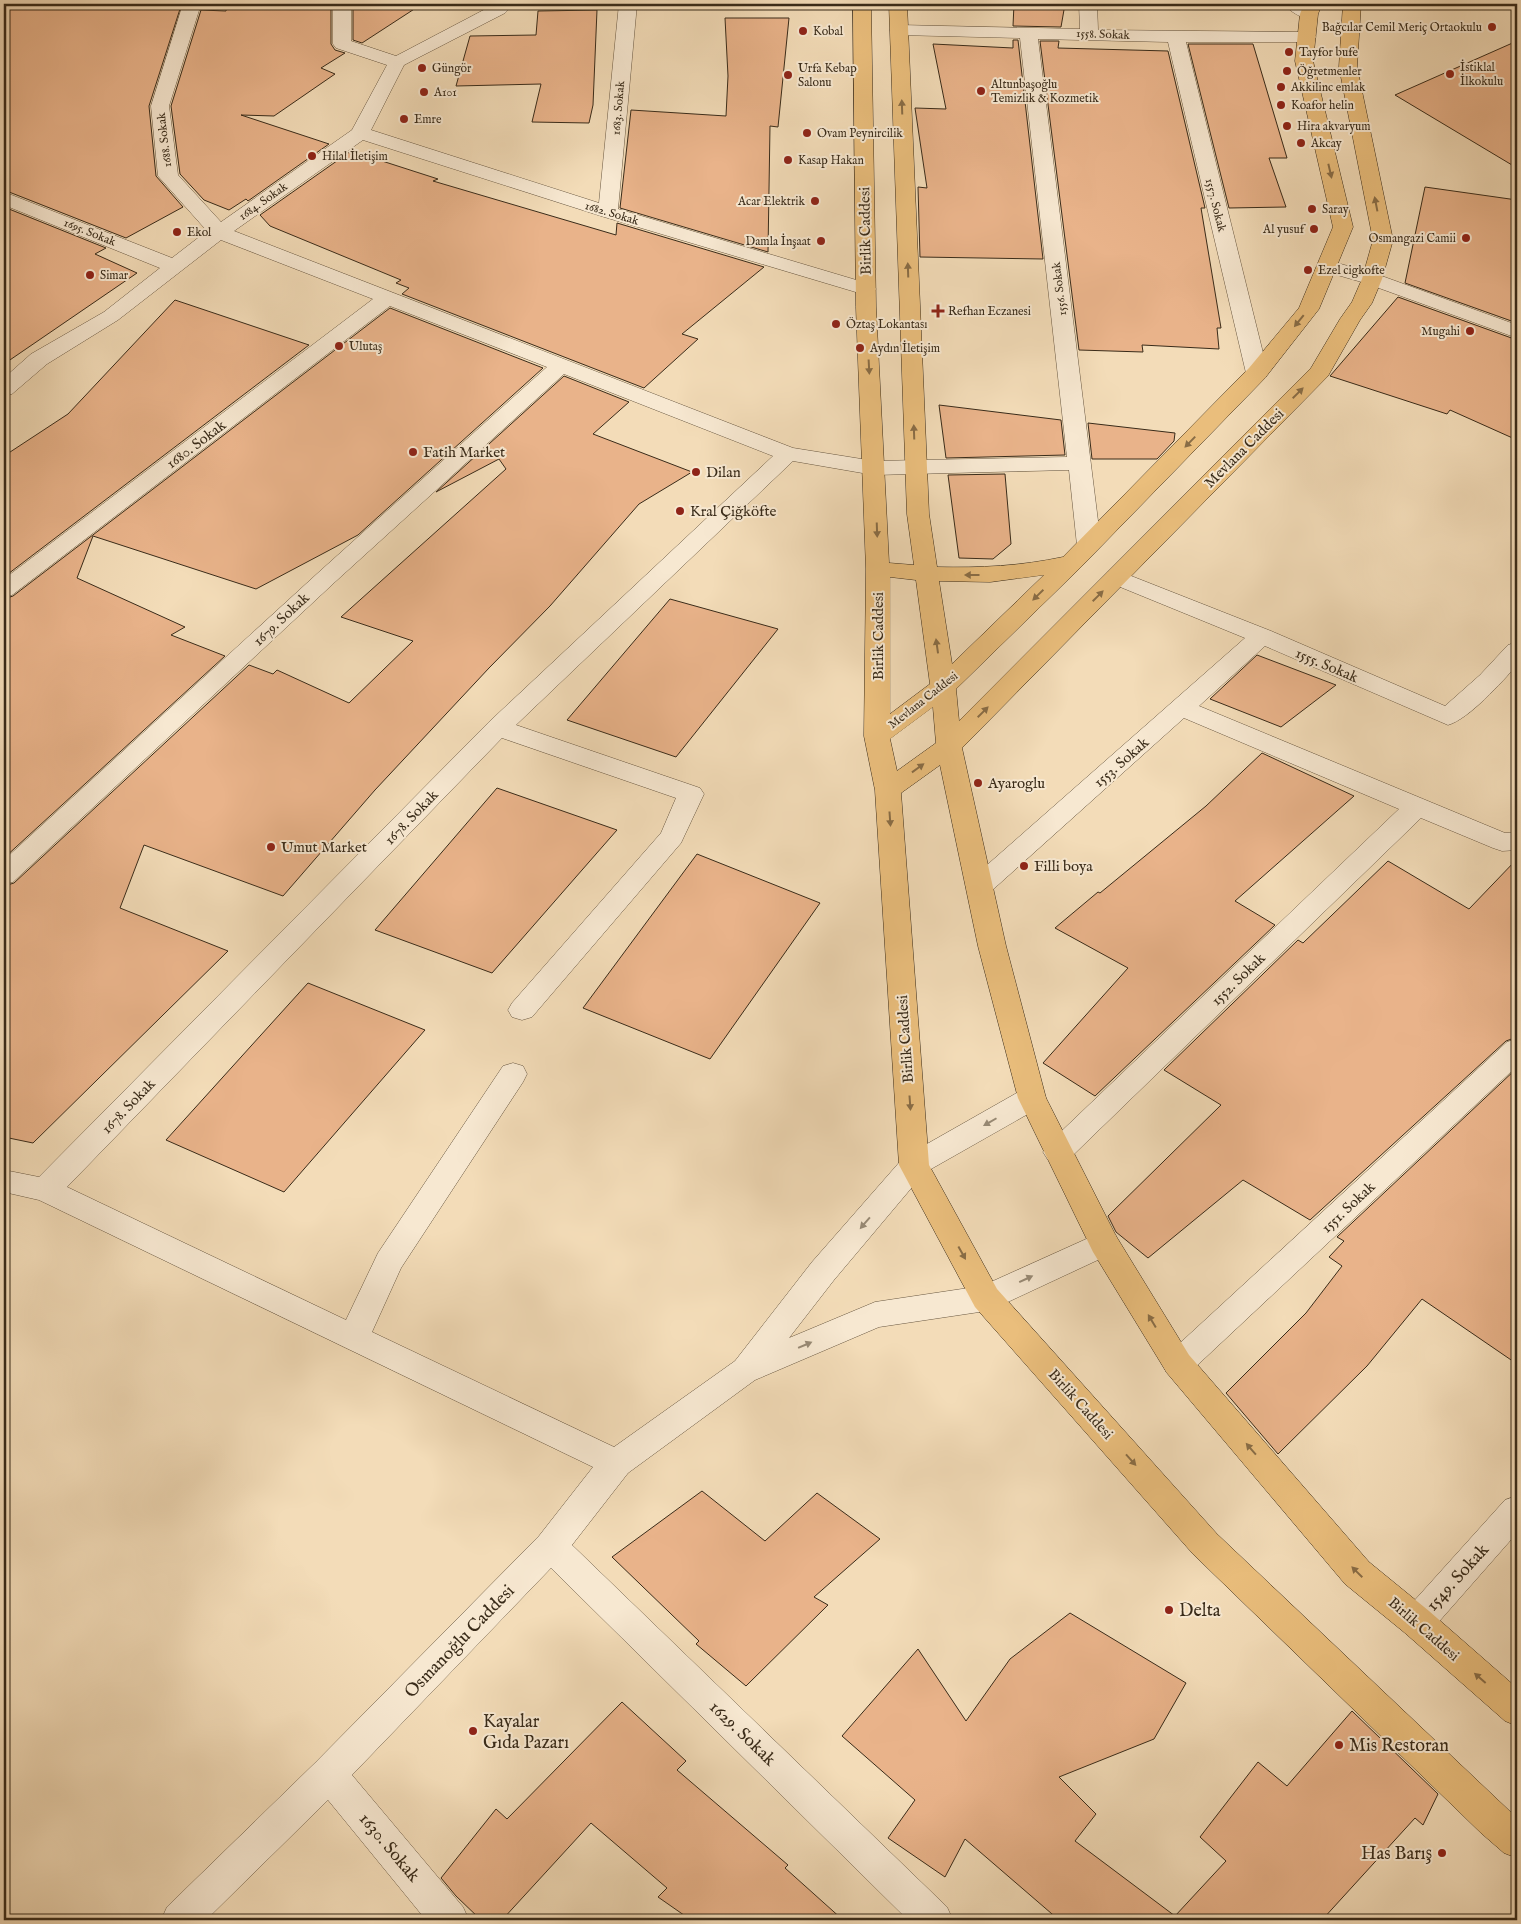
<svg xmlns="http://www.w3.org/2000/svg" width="1521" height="1924" font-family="'IM FELL English',serif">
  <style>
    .building { fill: #e9b38a; stroke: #392b19 }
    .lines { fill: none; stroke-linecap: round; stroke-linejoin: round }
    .minor-casing { stroke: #685741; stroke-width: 1 }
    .major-casing { stroke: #392b19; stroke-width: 1 }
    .minor { fill: #f7e8d1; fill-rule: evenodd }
    .major { fill: #eabe7c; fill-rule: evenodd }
    .oneway { fill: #896d46 }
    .oneway2 { fill: #988a75 }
    .poi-dot { fill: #8f2418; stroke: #f7e8d1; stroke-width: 2 }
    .labels { text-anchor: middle; stroke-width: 4; stroke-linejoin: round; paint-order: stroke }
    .far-poi-label { font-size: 12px; fill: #392b19; stroke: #f7e8d1; text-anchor: start }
    .far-street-label { font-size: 12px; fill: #392b19; stroke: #f7e8d1 }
    .street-label { font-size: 15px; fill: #392b19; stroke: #f7e8d1 }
    .poi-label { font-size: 15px; fill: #392b19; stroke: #f7e8d1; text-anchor: start }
    .near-street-label { font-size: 18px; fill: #392b19; stroke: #f7e8d1 }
    .near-poi-label { font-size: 18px; fill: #392b19; stroke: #f7e8d1; text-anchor: start }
  </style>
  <rect width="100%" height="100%" fill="#f3dcb8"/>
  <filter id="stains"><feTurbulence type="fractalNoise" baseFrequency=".004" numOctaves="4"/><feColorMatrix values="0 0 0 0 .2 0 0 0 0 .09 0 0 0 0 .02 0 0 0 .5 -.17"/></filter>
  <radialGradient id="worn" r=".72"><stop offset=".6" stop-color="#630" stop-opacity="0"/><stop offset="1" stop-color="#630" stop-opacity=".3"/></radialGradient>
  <path class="building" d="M4 4H133L132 6 180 9 149 106 156 176 183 207 126 238 4 190Z
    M227 4H331V44L335 50 345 53 321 68 335 74 274 116 241 115 329 144 248 201 246 199 229 210 204 200 180 174 171 106 201 10 226 11Z
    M353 4H422L362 43 353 40Z
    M1014 4H1065L1061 27 1013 26Z
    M597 10 593 105 589 123 532 122 541 84 456 86 470 36 536 35 538 11Z
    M725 18H789L778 127 770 126 768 252 620 208 631 110 726 116 728 76Z
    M1013 40H1018L1043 259 920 257 918 187 927 188 915 108 946 109 933 44 1013 48Z
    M1040 41H1059L1058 48 1168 51 1205 208H1201L1221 328H1217L1219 349 1142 345 1143 352 1079 350Z
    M1517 41V168L1395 95Z
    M1188 44H1253L1287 158H1269L1286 207 1229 208Z
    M351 151 438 179 433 181 616 235 617 223 764 267 682 334 698 339 644 388 402 294 409 288 396 283 401 280 270 226 260 215Z
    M1425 187 1517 200V323L1405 283Z
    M4 207 106 248 95 254 137 273 4 364Z
    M1398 297 1517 340V440L1450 410 1447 414 1330 376Z
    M175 300 309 345 4 577V456L68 414Z
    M390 308 543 368 358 535 256 589 93 536 77 578 185 627 171 635 225 656 4 858V599L13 596Z
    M564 376 629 402 593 434 692 472 639 504 550 606 489 668 375 790 283 896 144 845 120 908 228 951 33 1143 4 1137V886L14 883 249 665 273 674 277 670 349 703 413 641 341 617 506 469 499 459 436 492Z
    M939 405 1061 420 1065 455 946 458Z
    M1088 423 1175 433 1174 441 1157 459H1092Z
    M1005 474 1011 544 993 559 959 558 948 475Z
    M670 599 778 629 676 757 567 720Z
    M1257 655 1336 685 1281 727 1210 699Z
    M1262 753 1354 796 1235 901 1275 925 1095 1096 1043 1063 1128 968 1055 928 1098 892 1100 893 1206 806Z
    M497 788 617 830 492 973 375 930Z
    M697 854 820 903 710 1059 583 1008Z
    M1517 859V1037L1506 1041 1310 1220 1243 1180 1148 1258 1116 1232 1108 1216 1221 1105 1164 1070 1298 940 1303 943 1388 861 1469 909Z
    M308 983 425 1030 284 1192 166 1140Z
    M1517 1068V1364L1422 1299 1367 1366 1278 1454 1226 1393 1306 1313 1342 1266 1329 1257 1344 1241 1337 1237Z
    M702 1491 765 1541 817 1493 880 1539 814 1597 828 1605 746 1686 696 1644 699 1641 612 1557Z
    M1070 1613 1186 1683 1154 1739 1059 1777 1096 1814 1075 1841 1175 1916 1226 1861 1200 1837 1258 1762 1287 1786 1352 1711 1438 1794 1423 1825 1415 1818 1322 1920H1059L965 1839 945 1877 888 1838 915 1800 842 1736 918 1649 966 1721 1010 1659Z
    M622 1702 686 1761 677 1770 788 1865 785 1868 843 1920H691L658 1897 667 1888 591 1823 502 1920H481L456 1896 441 1878 496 1809 507 1819Z"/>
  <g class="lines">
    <defs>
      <path id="minor" d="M183 4H201L169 106 178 175 221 222 352 130 387 65 336 48 333 44V4H351V41L396 56 495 4H514L505 13 404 65 371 130 599 203 619 4H637L618 209 873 285 876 289 873 293 866 295 859 293 601 216 363 140 234 231 793 448 874 461 1067 457 1020 38 899 35 893 34 890 30 893 26 899 25 1080 29 1079 4H1097L1098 30 1307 32 1313 33 1316 37 1313 41 1307 42H1186L1268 373 1265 378 1257 379 1249 378 1246 373 1168 42 1038 39 1101 545 1097 550 1089 552 1081 550 1077 545 1069 470 874 475 793 461 516 725 700 788 704 794 681 843 532 1017 522 1020 512 1017 508 1010 512 1003 661 833 676 798 502 738 67 1187 346 1320 378 1253 503 1066 513 1063 523 1066 527 1074 523 1082 401 1268 372 1332 614 1447 735 1361 812 1262 904 1157 1022 1090 1032 1087 1042 1090 1046 1098 1042 1106 924 1173 834 1280 789 1338 875 1302 982 1286 1104 1231 1115 1234 1119 1243 1115 1252 997 1307 986 1311 879 1327 755 1380 628 1473 572 1545 947 1907 953 1920H908L551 1568 352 1775 463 1907 469 1920H426L328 1800 206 1920H161L167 1907 316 1762 539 1536 593 1467 39 1200 4 1192V1170L39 1177 489 722 773 456 564 374 335 582 13 882 4 884V860L319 572 547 367 390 306 12 595 4 597V579L373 299 221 240 118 320 47 364 12 394 4 395V378L31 354 104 312 160 268 4 205V192L172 258 207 231 158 176 151 106Z
        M1284 4H1305L1318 14 1315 18C1304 20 1291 13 1284 4Z
        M1327 260 1379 275 1517 325V338L1365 283 1320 270 1317 266 1320 262Z
        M1116 570 1271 631 1445 706 1480 675 1508 645 1517 642V665C1502 682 1469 719 1448 725L1265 646 1199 706 1505 833 1517 832V850L1502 851 1493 848 1421 818 1068 1160 1058 1163 1048 1160 1043 1152 1048 1144 1399 809 1184 718 988 894 979 896 970 894 966 887 970 880 1245 638 1108 582 1104 577 1108 572Z
        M1517 1039V1066L1189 1373 1178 1377 1167 1373 1162 1364 1167 1355 1507 1042Z
        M1517 1496V1533L1429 1633 1417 1637 1405 1633 1400 1622 1405 1611 1505 1500Z"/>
      <path id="major" d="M853 4H871L876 307 889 563 914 565 907 514 889 4H907L929 514 937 567C980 568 1021 566 1063 557L1249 368 1299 308 1333 227 1295 61 1300 14 1304 4H1322L1318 14 1313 61 1353 227 1319 309 1265 378 1081 567 956 689 959 721 1311 368 1340 319 1352 302 1362 279 1373 240 1339 67 1343 4H1361L1357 67 1393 240 1382 279 1372 303 1360 320 1328 376 962 748 1006 946 1046 1098 1116 1236 1189 1355 1369 1562 1429 1611 1517 1688V1726L1505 1721 1405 1633 1345 1584 1167 1373 1093 1252 1018 1098 978 946 940 765 901 793 929 1165 997 1289 1217 1534 1517 1818V1858L1504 1853 1481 1833 1193 1554 975 1307 899 1165 875 790 864 736 866 569 856 307ZM1044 575 952 664 939 581 990 582ZM890 577 916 580 930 684 890 714ZM933 707 936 743 897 771 890 739Z"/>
    </defs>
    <use href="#minor" class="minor-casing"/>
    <use href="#major" class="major-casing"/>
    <use href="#minor" class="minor"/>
    <use href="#major" class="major"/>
  </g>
  <defs><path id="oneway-solid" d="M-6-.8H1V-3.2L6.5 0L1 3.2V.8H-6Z" transform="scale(1.25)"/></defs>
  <g class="oneway">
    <use href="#oneway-solid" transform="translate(902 107) rotate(-92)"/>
    <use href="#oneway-solid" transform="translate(1330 171) rotate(77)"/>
    <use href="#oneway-solid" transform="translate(1376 204) rotate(-101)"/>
    <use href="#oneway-solid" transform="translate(908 270) rotate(-92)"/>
    <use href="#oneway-solid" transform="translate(1299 321) rotate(129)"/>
    <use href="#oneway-solid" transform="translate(869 367) rotate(87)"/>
    <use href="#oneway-solid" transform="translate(1298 393) rotate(-45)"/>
    <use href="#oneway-solid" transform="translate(914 432) rotate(-92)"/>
    <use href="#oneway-solid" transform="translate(1190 442) rotate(134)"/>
    <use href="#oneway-solid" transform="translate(877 530) rotate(88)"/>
    <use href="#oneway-solid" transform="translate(972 575) rotate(180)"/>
    <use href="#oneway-solid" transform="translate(1038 595) rotate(136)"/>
    <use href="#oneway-solid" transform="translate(1098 596) rotate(-45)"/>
    <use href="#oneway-solid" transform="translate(937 646) rotate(-98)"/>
    <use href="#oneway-solid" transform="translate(983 712) rotate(-45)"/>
    <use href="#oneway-solid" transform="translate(918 768) rotate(-36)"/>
    <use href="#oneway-solid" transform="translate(890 819) rotate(86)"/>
    <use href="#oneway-solid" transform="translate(910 1103) rotate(86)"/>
    <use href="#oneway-solid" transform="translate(962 1253) rotate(61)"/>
    <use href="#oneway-solid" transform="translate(1152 1321) rotate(-121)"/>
    <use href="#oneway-solid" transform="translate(1251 1449) rotate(-131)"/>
    <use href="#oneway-solid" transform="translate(1131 1460) rotate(48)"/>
    <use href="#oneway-solid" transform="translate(1357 1572) rotate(-135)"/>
    <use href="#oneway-solid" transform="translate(1480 1678) rotate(-139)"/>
  </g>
  <g class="oneway2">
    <use href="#oneway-solid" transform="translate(990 1122) rotate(150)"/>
    <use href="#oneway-solid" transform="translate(865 1223) rotate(131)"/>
    <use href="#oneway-solid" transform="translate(1026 1279) rotate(-25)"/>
    <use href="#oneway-solid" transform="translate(805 1345) rotate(-23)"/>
  </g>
  <g class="poi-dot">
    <circle cx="1492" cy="27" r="5"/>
    <circle cx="803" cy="31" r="5"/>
    <circle cx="1289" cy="52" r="5"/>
    <circle cx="422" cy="68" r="5"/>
    <circle cx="1287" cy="71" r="5"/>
    <circle cx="1450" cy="74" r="5"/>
    <circle cx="788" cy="75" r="5"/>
    <circle cx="1281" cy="87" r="5"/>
    <circle cx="981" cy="91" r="5"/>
    <circle cx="424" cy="92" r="5"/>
    <circle cx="1281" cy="105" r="5"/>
    <circle cx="404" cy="119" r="5"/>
    <circle cx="1287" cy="126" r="5"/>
    <circle cx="807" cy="133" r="5"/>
    <circle cx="1301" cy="143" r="5"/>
    <circle cx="312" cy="156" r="5"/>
    <circle cx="788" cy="160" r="5"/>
    <circle cx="815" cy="201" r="5"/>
    <circle cx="1312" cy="209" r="5"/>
    <circle cx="1314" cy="229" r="5"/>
    <circle cx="177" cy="232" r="5"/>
    <circle cx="1466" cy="238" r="5"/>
    <circle cx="821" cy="241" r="5"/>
    <circle cx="1308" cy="270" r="5"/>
    <circle cx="90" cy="275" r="5"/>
    <path d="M935.5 303.5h5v5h5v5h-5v5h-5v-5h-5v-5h5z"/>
    <circle cx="836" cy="324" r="5"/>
    <circle cx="1470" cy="331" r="5"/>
    <circle cx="339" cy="346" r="5"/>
    <circle cx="860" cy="348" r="5"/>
    <circle cx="413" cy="452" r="5"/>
    <circle cx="696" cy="472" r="5"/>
    <circle cx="680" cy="511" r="5"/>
    <circle cx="978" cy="783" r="5"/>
    <circle cx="271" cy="847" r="5"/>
    <circle cx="1024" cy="866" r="5"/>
    <circle cx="1169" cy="1610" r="5"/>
    <circle cx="473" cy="1731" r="5"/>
    <circle cx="1339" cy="1745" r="5"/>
    <circle cx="1442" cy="1853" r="5"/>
  </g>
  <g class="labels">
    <g class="far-poi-label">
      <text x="1482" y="31" text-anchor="end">Bağcılar Cemil Meriç Ortaokulu</text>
      <text x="813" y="35">Kobal</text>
      <text x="1299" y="56">Tayfor bufe</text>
      <text x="1460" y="71">İstiklal<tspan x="1460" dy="14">İlkokulu</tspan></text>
      <text x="432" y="72">Güngör</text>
      <text x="798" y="72">Urfa Kebap<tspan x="798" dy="14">Salonu</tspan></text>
      <text x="1297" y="75">Öğretmenler</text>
      <text x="991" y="88">Altunbaşoğlu<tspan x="991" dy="14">Temizlik &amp; Kozmetik</tspan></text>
      <text x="1291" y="91">Akkilinc emlak</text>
      <text x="434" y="96">A101</text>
      <text x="1291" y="109">Koafor helin</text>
      <text x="414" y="123">Emre</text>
      <text x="1297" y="130">Hira akvaryum</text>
      <text x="817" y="137">Ovam Peynircilik</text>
      <text x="1311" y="147">Akcay</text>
      <text x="322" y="160">Hilal İletişim</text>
      <text x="798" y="164">Kasap Hakan</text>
      <text x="805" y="205" text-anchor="end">Acar Elektrik</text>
      <text x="1322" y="213">Saray</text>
      <text x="1304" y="233" text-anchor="end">Al yusuf</text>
      <text x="187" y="236">Ekol</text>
      <text x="1456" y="242" text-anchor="end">Osmangazi Camii</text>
      <text x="811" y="245" text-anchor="end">Damla İnşaat</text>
      <text x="1318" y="274">Ezel cigkofte</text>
      <text x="100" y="279">Simar</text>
      <text x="948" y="315">Refhan Eczanesi</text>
      <text x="846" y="328">Öztaş Lokantası</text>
      <text x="1460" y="335" text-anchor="end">Mugahi</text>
      <text x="349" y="350">Ulutaş</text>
      <text x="870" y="352">Aydın İletişim</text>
    </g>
    <g class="far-street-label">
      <text transform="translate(1103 34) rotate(2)" y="4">1558. Sokak</text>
      <text transform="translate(618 108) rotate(-85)" y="4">1683. Sokak</text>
      <text transform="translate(164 140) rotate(-97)" y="4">1688. Sokak</text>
      <text transform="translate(263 201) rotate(-35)" y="4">1684. Sokak</text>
      <text transform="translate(1216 205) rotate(76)" y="4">1557. Sokak</text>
      <text transform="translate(612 213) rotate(17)" y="4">1682. Sokak</text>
      <text transform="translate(90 232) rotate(22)" y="4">1695. Sokak</text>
      <text transform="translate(1059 289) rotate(-97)" y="4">1556. Sokak</text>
      <text transform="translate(923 700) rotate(-38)" y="4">Mevlana Caddesi</text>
    </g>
    <g class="street-label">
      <text transform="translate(865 231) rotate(-91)" y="5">Birlik Caddesi</text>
      <text transform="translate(196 444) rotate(-37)" y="5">1680. Sokak</text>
      <text transform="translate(1244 448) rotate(-45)" y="5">Mevlana Caddesi</text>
      <text transform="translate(281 619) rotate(-43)" y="5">1679. Sokak</text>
      <text transform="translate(878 636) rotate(-90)" y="5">Birlik Caddesi</text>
      <text transform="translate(1327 665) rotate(23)" y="5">1555. Sokak</text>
      <text transform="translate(1121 762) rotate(-41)" y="5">1553. Sokak</text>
      <text transform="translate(411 817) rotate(-46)" y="5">1678. Sokak</text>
      <text transform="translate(1238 979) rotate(-44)" y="5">1552. Sokak</text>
      <text transform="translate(905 1039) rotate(-94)" y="5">Birlik Caddesi</text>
      <text transform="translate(128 1106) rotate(-46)" y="5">1678. Sokak</text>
      <text transform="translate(1348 1207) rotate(-43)" y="5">1551. Sokak</text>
      <text transform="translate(1081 1404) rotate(48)" y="5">Birlik Caddesi</text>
      <text transform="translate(1424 1629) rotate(41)" y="5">Birlik Caddesi</text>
    </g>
    <g class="poi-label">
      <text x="423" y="457">Fatih Market</text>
      <text x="706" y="477">Dilan</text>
      <text x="690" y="516">Kral Çiğköfte</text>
      <text x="988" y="788">Ayaroglu</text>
      <text x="281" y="852">Umut Market</text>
      <text x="1034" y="871">Filli boya</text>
    </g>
    <g class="near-street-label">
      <text transform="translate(1457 1577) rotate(-48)" y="6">1549. Sokak</text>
      <text transform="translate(459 1641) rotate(-46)" y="6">Osmanoğlu Caddesi</text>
      <text transform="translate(743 1733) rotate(44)" y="6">1629. Sokak</text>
      <text transform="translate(390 1847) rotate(50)" y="6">1630. Sokak</text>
    </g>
    <g class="near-poi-label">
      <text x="1179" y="1616">Delta</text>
      <text x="483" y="1727">Kayalar<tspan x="483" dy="21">Gıda Pazarı</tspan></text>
      <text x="1349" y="1751">Mis Restoran</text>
      <text x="1432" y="1859" text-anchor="end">Has Barış</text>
    </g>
  </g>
  <rect width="1521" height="1924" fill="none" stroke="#f3dcb8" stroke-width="20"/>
  <rect x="5" y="5" width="1511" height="1914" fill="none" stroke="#392b19" stroke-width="2.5"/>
  <rect x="10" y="10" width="1501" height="1904" fill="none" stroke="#392b19"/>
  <rect width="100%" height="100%" filter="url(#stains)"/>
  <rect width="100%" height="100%" fill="url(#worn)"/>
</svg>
